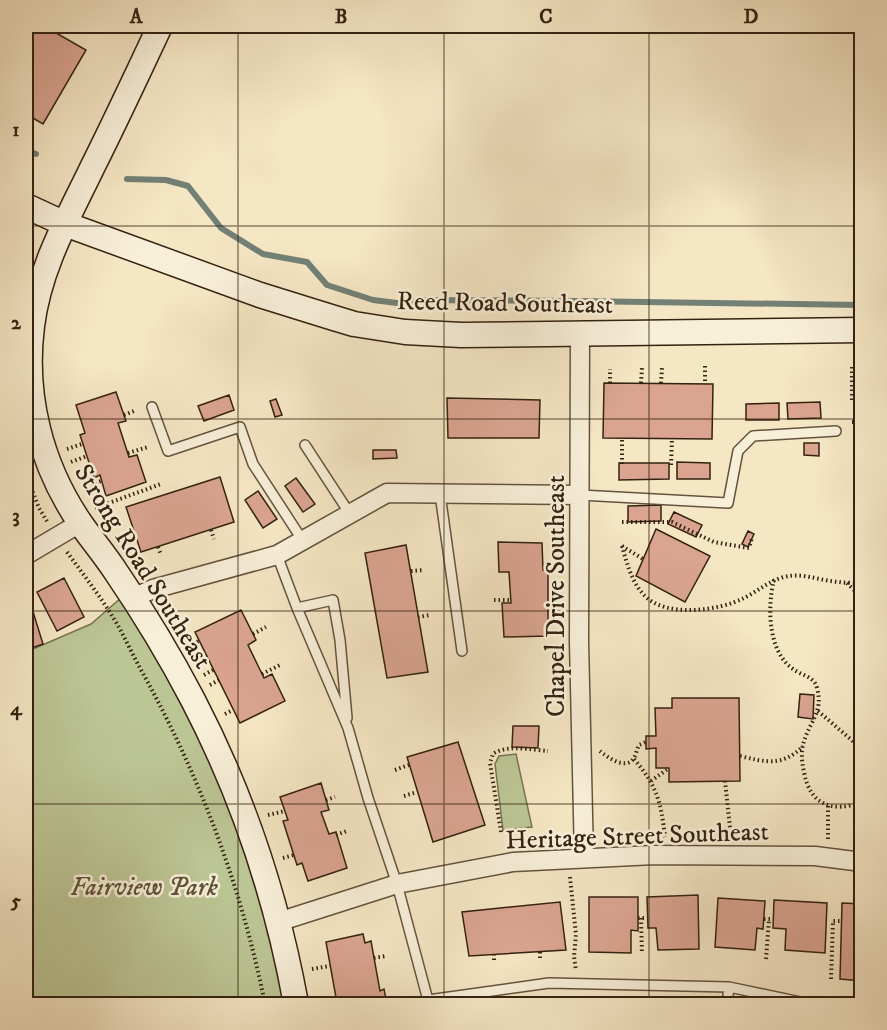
<svg xmlns="http://www.w3.org/2000/svg" width="887" height="1030" font-family="'IM FELL DW Pica',serif">
  <style>
    .green { fill: #bcc594; stroke: #787452; stroke-width: 1.5 }
    .lines { fill: none; stroke-linecap: round; stroke-linejoin: round }
    .stream { stroke: #728075; stroke-width: 6 }
    .building { fill: #daa491; stroke: #342211; stroke-width: 1.5 }
    .lane-casing { stroke: #64533e; stroke-width: 12 }
    .street-casing { stroke: #64533e; stroke-width: 21 }
    .secondary-casing { stroke: #342211; stroke-width: 27 }
    .path { stroke: #342211; stroke-width: 4; stroke-dasharray: 1.5 3; stroke-linecap: butt }
    .lane { stroke: #f8efd9; stroke-width: 9 }
    .street { stroke: #f8efd9; stroke-width: 18 }
    .secondary { stroke: #f8efd9; stroke-width: 24 }
    .grid { fill: none; stroke: #342211; stroke-width: 1.5; stroke-opacity: 0.55 }
    .labels { text-anchor: middle; stroke-width: 5; stroke-linejoin: round; paint-order: stroke }
    .street-label { font-size: 26px; fill: #342211; stroke: #f8efd9 }
    .park-label { font-size: 26px; font-style: italic; fill: #5d5338; stroke: #f8efd9 }
    .neatline { fill: none; stroke: #342211; stroke-width: 2 }
    .grid-label { font-size: 20px; text-anchor: middle; font-weight: bold; fill: #342211 }
  </style>
  <rect width="100%" height="100%" fill="#f5e6c4"/>
  <filter id="stains"><feTurbulence type="fractalNoise" baseFrequency=".00333" numOctaves="4"/><feColorMatrix values="0 0 0 0 .2 0 0 0 0 .09 0 0 0 0 .02 0 0 0 .5 -.17"/></filter>
  <radialGradient id="worn" r=".72"><stop offset=".6" stop-color="#630" stop-opacity="0"/><stop offset="1" stop-color="#630" stop-opacity=".3"/></radialGradient>
  <path class="green" d="M129 591 194 702 296 1004H26V652L91 624Z
    M516 754 532 827 503 830 495 764 499 756Z"/>
  <g class="lines">
    <path class="stream" d="M26 150 36 154
      M127 179 166 180 188 186 221 228 263 254 307 262 327 285 373 300 405 304 418 300 576 301 862 305"/>
  </g>
  <path class="building" d="M26 26H44L86 50 43 124 26 114Z
    M604 383 713 384 712 439 603 438Z
    M858 386H862V417H858Z
    M116 392 126 421 118 423 129 457 137 455 146 482 106 496 100 475 94 478 80 435 85 433 76 405Z
    M229 395 234 410 204 421 198 406Z
    M447 398 540 400 539 438H448Z
    M276 399 282 415 275 417 270 401Z
    M820 402 821 418 788 419 787 403Z
    M779 403V420H746V404Z
    M804 443H819V456L804 455Z
    M373 450H396L397 458 373 459Z
    M677 462 710 463V479H677Z
    M619 463H669V479L619 480Z
    M220 477 234 522 141 552 126 507Z
    M296 478 315 504 303 512 285 486Z
    M258 491 277 519 263 528 245 500Z
    M661 505V521L628 522V506Z
    M674 512 702 525 696 537 668 524Z
    M656 529 710 556 685 602 636 576Z
    M748 531 754 534 748 547 742 544Z
    M498 542 542 543 543 570 548 571V636L504 637 502 603H511L509 572H499Z
    M406 545 428 672 387 678 365 553Z
    M64 578 84 617 57 631 37 592Z
    M30 602 43 644 26 650V604Z
    M241 610 256 640 248 645 264 678 272 674 285 701 240 723 195 632Z
    M800 694 814 695 813 719 798 717Z
    M672 698H739L740 781 669 782V768H656V748L646 749V736H656L655 708H672Z
    M513 726H539L538 748 512 747Z
    M458 742 485 825 433 842 407 757Z
    M321 783 329 810 321 812 329 834 336 832 347 868 308 881 302 863 297 865 283 821 288 820 280 797Z
    M698 895 699 949 658 950 656 928H648L647 897Z
    M589 897H638V931L631 930V953L589 952Z
    M718 898 765 901 763 929 757 928 755 950 715 947Z
    M774 900 827 903 825 953 785 950 786 929 773 928Z
    M560 902 566 950 469 956 462 912Z
    M842 903 862 904V981L840 979Z
    M363 934 365 943 371 941 380 991 384 989 387 1004H341L340 1003H337L326 942Z"/>
  <g class="lines">
    <defs>
      <path id="lane" d="M152 407 168 451 240 427 253 464 303 541
        M305 445 350 514
        M440 494 462 651
        M580 495 728 503 738 451 753 436 836 431
        M277 555 297 608 348 728 368 798 397 884 429 1004
        M297 608 333 600 340 640 347 718
        M428 1000 549 983 729 987 810 1004
        M727 1004 729 987"/>
      <path id="street" d="M580 334 579 642 584 858
        M26 555 80 523
        M133 598 153 589 277 555 387 493 580 495
        M278 922 397 884 513 862 654 855 815 856 862 862"/>
      <path id="secondary" d="M160 26C138 73 116 120 93 166 68 218 39 268 32 326 23 396 41 466 81 524 92 540 105 555 116 572 144 613 170 656 193 700 243 796 277 899 296 1004
        M26 206 65 224 260 295 334 318 354 324 405 332 461 335 862 330"/>
    </defs>
    <use href="#lane" class="lane-casing"/>
    <use href="#street" class="street-casing"/>
    <use href="#secondary" class="secondary-casing"/>
    <path class="path" d="M705 366V384
      M610 383V369
      M641 383 642 368
      M661 383 662 367
      M852 400V364
      M124 415 134 411
      M852 422H862
      M67 449 82 444
      M128 453 148 447
      M71 462 87 456
      M622 464V438
      M671 465 672 439
      M26 475 39 508 48 523
      M82 487 101 481
      M95 508 161 484
      M622 522H672L714 542 749 548 752 538
      M211 530 214 539
      M622 546C627 563 631 581 644 595 665 618 719 611 744 598 758 591 769 581 784 577 803 572 820 581 839 582 846 583 854 583 862 583
      M622 546 643 559
      M158 547 161 555
      M67 552C83 574 100 596 114 619 124 635 131 652 140 668 199 774 241 885 265 1004
      M411 571 424 570
      M774 580C767 607 768 652 793 669 802 676 814 676 817 688 824 713 808 723 803 745 801 754 802 763 804 772 810 805 832 813 862 802
      M847 583 862 598
      M494 600H511
      M418 617 430 615
      M253 634 266 627
      M189 646 199 641
      M262 674 280 665
      M204 675 213 670
      M210 685 219 680
      M818 711 862 749
      M225 714 233 710
      M600 751C607 757 626 771 634 758 636 754 637 749 639 745L646 742
      M740 756C765 762 783 767 803 746
      M634 759C657 786 661 802 665 837
      M395 770 409 765
      M651 781 669 768
      M725 781 731 837
      M404 796 417 792
      M326 800 335 797
      M828 806V839
      M268 815 285 811
      M501 832 490 763 493 754C507 744 532 750 548 751
      M336 835 347 831
      M283 858 294 855
      M570 877 576 935 574 956 576 971
      M638 918H648
      M641 918 642 954
      M764 919H773
      M494 954V960
      M374 958 386 956
      M540 958V951
      M766 959 769 919
      M312 969 330 966
      M831 979 833 921H841
      M568 1001V1004
      M387 1004 394 1003"/>
    <use href="#lane" class="lane"/>
    <use href="#street" class="street"/>
    <use href="#secondary" class="secondary"/>
  </g>
  <path class="grid" d="M238 26V1004M444 26V1004M649 26V1004M26 226H862M26 419H862M26 611H862M26 804H862"/>
  <g class="labels">
    <g class="street-label">
      <text transform="translate(505 302) rotate(1)" y="9">Reed Road Southeast</text>
      <text transform="translate(144 566) rotate(58)" y="9">Strong Road Southeast</text>
      <text transform="translate(555 596) rotate(-90)" y="9">Chapel Drive Southeast</text>
      <text transform="translate(637 835) rotate(-2)" y="9">Heritage Street Southeast</text>
    </g>
    <g class="park-label">
      <text x="144" y="895">Fairview Park</text>
    </g>
  </g>
  <rect width="887" height="1030" fill="none" stroke="#f5e6c4" stroke-width="66"/>
  <rect x="33" y="33" width="821" height="964" class="neatline"/>
  <g class="grid-label">
    <text x="136" y="23">A</text>
    <text x="341" y="23">B</text>
    <text x="546" y="23">C</text>
    <text x="751" y="23">D</text>
    <text x="16" y="136">1</text>
    <text x="16" y="329">2</text>
    <text x="16" y="522">3</text>
    <text x="16" y="715">4</text>
    <text x="16" y="907">5</text>
  </g>
  <rect width="100%" height="100%" filter="url(#stains)"/>
  <rect width="100%" height="100%" fill="url(#worn)"/>
</svg>
